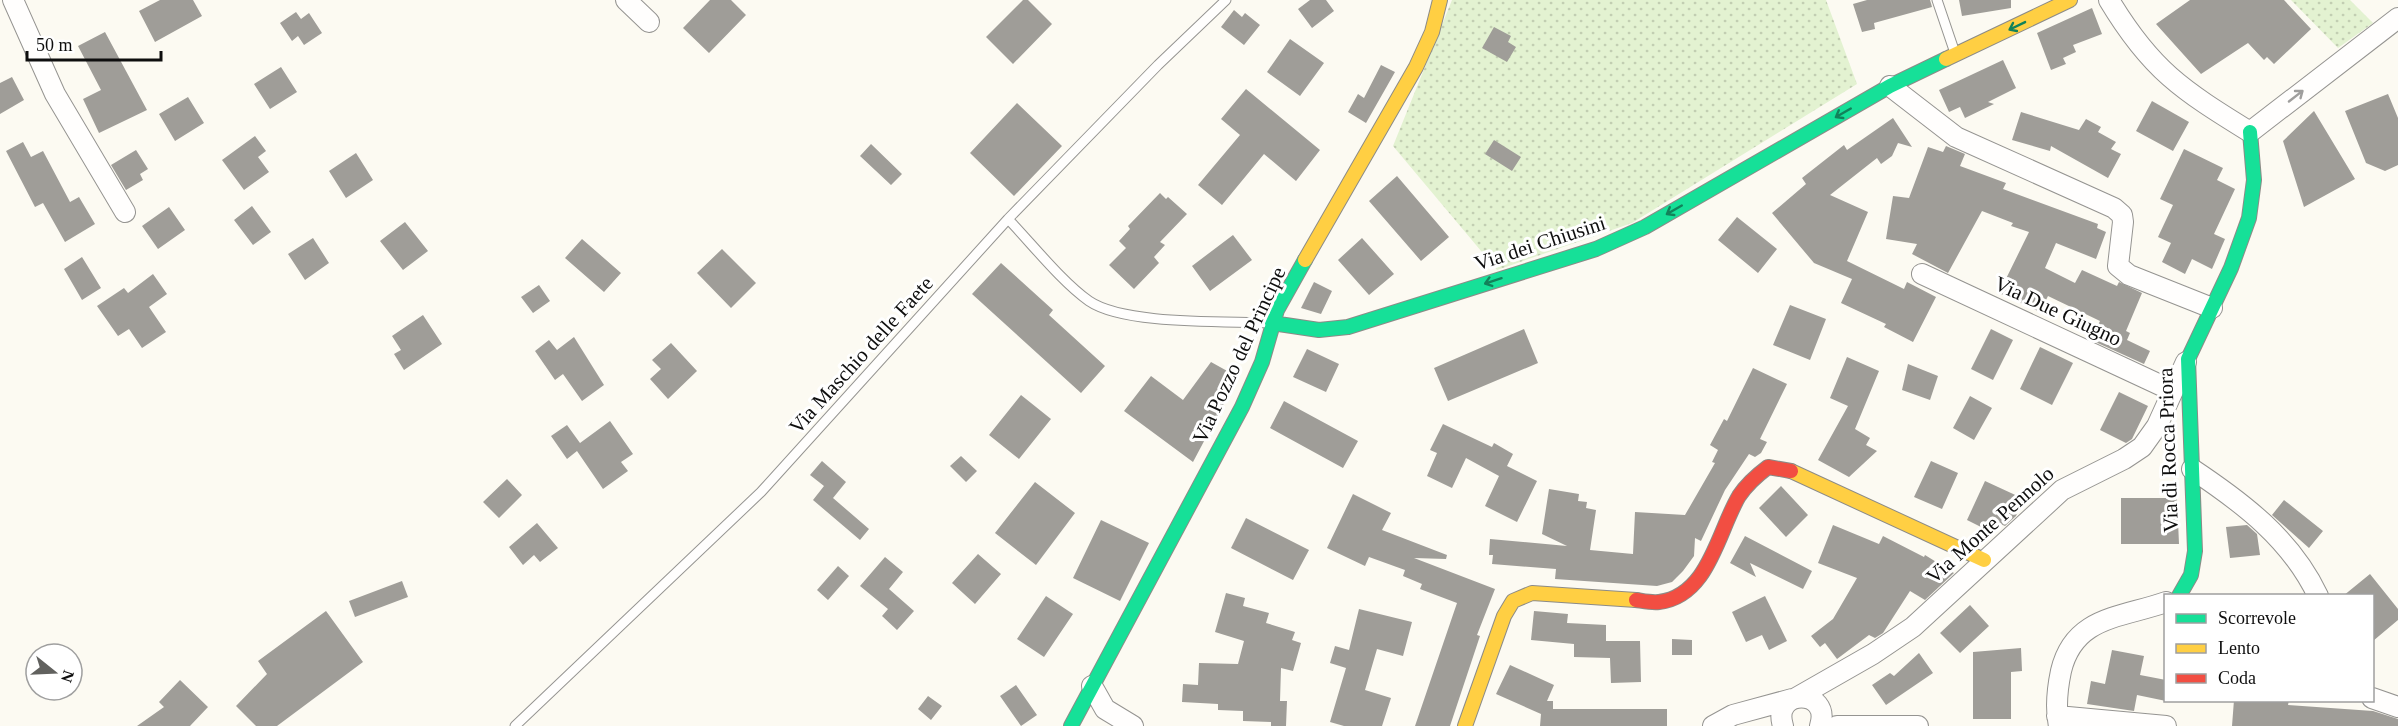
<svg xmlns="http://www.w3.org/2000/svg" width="2398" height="726" font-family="Georgia,serif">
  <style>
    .green { fill: url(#green-dots) }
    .building { fill: #9f9d98 }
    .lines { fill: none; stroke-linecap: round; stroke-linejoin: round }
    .lane-casing { stroke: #959491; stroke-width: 11 }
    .street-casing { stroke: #959491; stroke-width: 22 }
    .fast-casing { stroke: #8c8b87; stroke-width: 16 }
    .slow-casing { stroke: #8c8b87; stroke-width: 16 }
    .jam-casing { stroke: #8c8b87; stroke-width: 16 }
    .lane { stroke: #fffefd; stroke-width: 9 }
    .street { stroke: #fffefd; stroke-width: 20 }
    .fast { stroke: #16e098; stroke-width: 14 }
    .slow { stroke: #ffcf43; stroke-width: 14 }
    .jam { stroke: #f24e42; stroke-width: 14 }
    .oneway { stroke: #12825a }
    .oneway2 { stroke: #9f9e9d }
    .labels { text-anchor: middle; stroke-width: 6; stroke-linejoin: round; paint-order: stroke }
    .street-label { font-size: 21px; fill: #0e0e0e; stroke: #fff }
  </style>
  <defs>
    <pattern id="green-dots" width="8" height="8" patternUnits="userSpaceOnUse" patternTransform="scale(1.5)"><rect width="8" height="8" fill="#e3f2d1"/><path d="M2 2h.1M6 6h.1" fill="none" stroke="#c2ceb2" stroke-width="1.8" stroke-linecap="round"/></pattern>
  </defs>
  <rect width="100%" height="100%" fill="#fcfaf2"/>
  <path class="green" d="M1452 0H1826L1857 84 1632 223 1497 270 1393 146Z
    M2291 0H2350L2373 23 2338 48Z"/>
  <path class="building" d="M160 0H193L202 16 155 42 139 11Z
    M710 0H731L746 15 709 53 683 28Z
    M1023 0H1028L1052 24 1013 64 986 37Z
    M1310 0H1326L1334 11 1312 28 1298 9Z
    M1867 0H1930L1932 7 1874 23 1875 29 1862 32 1853 4Z
    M1959 0H2011V8L1962 16Z
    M2190 0H2284L2311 29 2274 64 2267 57 2264 60 2248 43 2201 74 2156 24Z
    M2092 8 2102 34 2073 45 2076 52 2063 58 2066 64 2051 70 2037 33Z
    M1234 10 1242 17 1245 13 1260 25 1244 45 1221 27Z
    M296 12 301 19 309 13 322 33 304 45 298 36 292 41 280 23Z
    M1494 27 1511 36 1508 42 1516 47 1507 62 1482 48Z
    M105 32 147 110 99 133 83 99 101 90 78 46Z
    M1290 39 1324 63 1300 96 1267 72Z
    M2003 60 2016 88 1988 102 1994 104 1965 118 1960 107 1949 112 1939 90Z
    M1381 65 1395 72 1366 123 1348 112 1358 94 1364 98Z
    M281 67 297 92 270 109 254 84Z
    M12 77 24 100 0 114V83Z
    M1246 89 1320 150 1296 181 1264 154 1222 205 1198 185 1240 135 1221 119Z
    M2388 94 2398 118V165L2385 171 2366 163 2345 111Z
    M188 97 204 123 175 141 159 114Z
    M2152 101 2189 122 2173 151 2136 131Z
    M1017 103 1062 146 1014 196 970 153Z
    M2314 111 2355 179 2304 207 2283 141Z
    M2021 112 2079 130 2086 119 2101 127 2098 132 2116 142 2111 149 2121 154 2108 178 2051 146 2050 151 2012 140Z
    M1893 118 1912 147 1898 143 1892 156 1881 164 1877 158 1830 195 1868 212 1847 261 1904 289 1907 282 1936 297 1913 342 1884 327 1886 324 1841 303 1852 279 1814 263 1772 213 1806 184 1802 178 1844 145 1847 150Z
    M255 136 266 151 258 157 269 172 244 190 222 160Z
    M1494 140 1521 157 1512 171 1485 154Z
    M23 142 31 157 43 151 70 202 79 197 95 224 65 242 43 203 35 207 6 151Z
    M871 144 902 174 891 185 860 156Z
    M1946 146 1965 154 1960 166 2006 183 2003 189 2098 224 2097 228 2106 232 2096 259 2056 243 2045 268 2075 283 2082 270 2117 286 2119 282 2142 293 2126 331 2130 333 2127 340 2150 351 2144 364 2091 340 2100 321 2048 296 2040 312 1999 293 2029 232 2011 226 2013 223 1982 211 1948 273 1912 254 1917 244 1886 239 1893 196 1909 198 1928 147 1943 152Z
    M2184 149 2223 168 2217 180 2235 189 2214 234 2225 239 2212 269 2192 259 2185 274 2162 262 2171 243 2158 237 2173 205 2160 199Z
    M136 150 148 169 140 174 143 180 126 190 111 165Z
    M356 153 373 180 346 198 329 171Z
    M1397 176 1449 237 1421 261 1369 201Z
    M1160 193 1166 199 1168 197 1187 214 1160 242 1165 245 1154 257 1159 263 1134 289 1109 265 1126 248 1119 241 1130 229 1128 226Z
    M252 206 271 232 253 245 234 220Z
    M169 207 185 230 158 249 142 226Z
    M1737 217 1777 249 1758 273 1718 240Z
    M405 222 428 251 403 270 380 241Z
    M1233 235 1252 260 1210 291 1192 266Z
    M313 238 329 263 305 280 288 254Z
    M1362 238 1394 274 1369 295 1338 260Z
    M582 239 621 273 604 292 565 258Z
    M722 249 756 283 731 308 697 273Z
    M82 257 101 288 82 300 64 269Z
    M1001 263 1053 310 1049 315 1105 366 1081 393 972 294Z
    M153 274 167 294 149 307 166 332 142 348 129 329 118 336 97 306 124 288 128 293Z
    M1314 282 1332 291 1321 314 1301 308Z
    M539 285 550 301 533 313 521 297Z
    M1790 305 1826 319 1810 360 1773 345Z
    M423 315 442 344 404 370 394 354 401 350 392 336Z
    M1524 329 1538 363 1448 401 1434 368Z
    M1991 329 2013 340 1993 380 1971 369Z
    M574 337 604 385 582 401 563 374 555 380 535 351 549 340 557 350Z
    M671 343 697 371 668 399 650 379 661 369 652 360Z
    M2040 347 2073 363 2052 405 2020 389Z
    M1307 349 1339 364 1326 392 1293 377Z
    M1847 357 1879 371 1855 429 1870 438 1866 445 1877 451 1849 477 1818 460 1848 406 1830 398Z
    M1211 362 1238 377 1193 462 1124 411 1151 376 1183 400Z
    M1908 364 1938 376 1930 400 1902 390Z
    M1753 368 1787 384 1760 439 1767 442 1761 453 1755 457 1749 454 1725 490 1701 541 1695 538 1694 556 1683 571 1672 582 1657 586 1555 579 1556 569 1492 564 1493 555H1489L1490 539 1567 546 1542 534 1549 489 1579 494 1578 501 1587 502 1586 508 1596 510 1590 550 1633 554 1635 512 1685 515 1715 463 1712 462 1718 450 1710 445 1724 419 1727 421Z
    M2119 392 2148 406 2132 439 2126 443 2100 430Z
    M1021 395 1051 419 1019 459 989 435Z
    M1970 396 1992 408 1974 440 1953 428Z
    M1284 401 1358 441 1343 468 1270 428Z
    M610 421 633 454 621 462 628 471 603 489 577 451 567 459 551 436 567 425 580 443Z
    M1443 424 1492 447 1494 443 1513 454 1507 466 1537 481 1517 522 1485 506 1499 476 1466 458 1452 488 1427 476 1437 453 1430 450Z
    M961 456 977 471 966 482 950 466Z
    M822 461 846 482 833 498 869 529 860 540 813 500 824 486 810 475Z
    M1931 461 1958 473 1942 509 1914 497Z
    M507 479 522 495 499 518 483 502Z
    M1985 481 2024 499 2016 516 2005 526 1996 522 1991 532 1967 520Z
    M1035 482 1075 513 1036 565 995 533Z
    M1781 486 1808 515 1786 537 1759 508Z
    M1353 494 1391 513 1382 530 1447 555 1446 559 1414 558 1495 589 1477 635 1480 636 1450 726H1415L1457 603 1420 589 1422 584 1403 576 1405 570 1369 557 1365 566 1327 548Z
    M2121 498H2177L2179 544H2121Z
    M2284 500 2323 531 2309 548 2272 515Z
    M1246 518 1309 550 1293 580 1231 548Z
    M1101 520 1149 543 1120 601 1073 578Z
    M537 523 558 548 540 562 534 555 523 565 509 547Z
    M1833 525 1879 544 1883 536 1924 557 1925 555 1954 573 1925 600 1910 591 1883 633 1875 638 1869 635 1837 659 1825 643 1820 647 1811 636 1833 619 1857 578 1818 563Z
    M2247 525 2257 534 2260 555 2230 558 2226 527Z
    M1745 536 1812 571 1803 589 1750 563 1756 577 1730 563Z
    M978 554 1001 574 975 604 952 583Z
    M885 557 903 572 889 589 914 611 897 630 882 616 888 609 860 586Z
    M838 566 849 576 828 600 817 590Z
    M2370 574 2398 609V620L2373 641V596H2343Z
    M402 581 408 597 355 617 349 601Z
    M1226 593 1245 598 1243 606 1269 613 1266 623 1295 632 1292 640 1301 643 1293 671 1281 668 1280 701H1287L1286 726H1271V722L1243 721V711L1218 710V704L1182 702 1183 684 1198 685 1199 663 1238 664 1244 641 1215 632Z
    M1046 596 1073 614 1044 657 1017 639Z
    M1765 596 1787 641 1769 650 1762 635 1746 642 1732 612Z
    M1970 605 1989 626 1960 653 1940 633Z
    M1359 609 1412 622 1403 656 1377 649 1365 690 1391 698 1382 726H1344L1330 722 1346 668 1330 663 1335 646 1349 650Z
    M326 611 363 662 277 726H256L236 706 267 674 258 661Z
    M1534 611 1568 614 1567 623 1606 625V641H1640L1641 682 1611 683 1610 658 1574 657V644L1531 640Z
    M1672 639 1692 640V655H1672Z
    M2021 648 2022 671 2011 672V719H1973V652Z
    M2112 650 2144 656 2140 675 2166 680V701L2137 695 2134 711 2087 704 2091 681 2105 684Z
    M1919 653 1933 673 1886 705 1872 685 1890 673 1894 676Z
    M1510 665 1554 685 1547 701H1553V709H1667V726H1540L1541 714 1496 694Z
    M180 680 208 707 190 726H137L164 707 159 702Z
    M1016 685 1037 715 1021 726 1000 696Z
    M928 696 942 706 931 720 918 709Z
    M2234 700H2289L2288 705 2373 711 2398 719V726H2232Z"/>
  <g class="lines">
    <defs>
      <path id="lane" d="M1937 0 1955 53
        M1008 219C1032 244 1062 282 1089 301 1124 325 1223 321 1269 323
        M515 726 761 492 1008 219 1158 65 1226 0"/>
      <path id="street" d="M13 0 55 94 125 212
        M626 0 649 22
        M2109 0C2151 70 2182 90 2250 132L2398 18
        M1890 86 1956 137 2114 208 2122 215 2123 222 2118 266 2129 275 2212 308
        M1922 274 2173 391
        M2192 469C2243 503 2291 539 2318 596
        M1092 686 1105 709 1133 726
        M1796 698 1873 654 1913 627 2062 490 2124 459 2142 447 2157 426 2186 362
        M2372 698 2398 707
        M2057 716 2166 726
        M1713 726 1733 715 1792 699
        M1783 726C1771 688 1832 688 1820 726
        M1837 726H1918
        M2059 726C2055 707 2057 690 2061 671 2074 616 2121 618 2166 602"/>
      <path id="fast" d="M1272 323 1319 330 1348 327 1596 249 1645 227 1890 86 1946 59
        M2179 596 2191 575 2195 551 2188 359 2231 268 2249 218 2254 180 2250 132
        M1071 726 1242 407 1262 362 1277 310 1305 260"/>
      <path id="slow" d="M1946 59 2070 0
        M1305 260 1416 67 1432 32 1440 0
        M1791 471 1984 560
        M1465 726 1504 616 1513 601 1532 593 1636 600"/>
      <path id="jam" d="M1636 600C1643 601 1652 603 1659 602 1709 596 1718 531 1739 496 1747 484 1756 476 1768 467L1791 471"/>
    </defs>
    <use href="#lane" class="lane-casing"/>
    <use href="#street" class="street-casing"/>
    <use href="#fast" class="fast-casing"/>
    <use href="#slow" class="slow-casing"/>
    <use href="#jam" class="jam-casing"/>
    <use href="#lane" class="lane"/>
    <use href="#street" class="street"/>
    <use href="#fast" class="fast"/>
    <use href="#slow" class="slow"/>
    <use href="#jam" class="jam"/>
  </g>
  <defs><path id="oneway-shaft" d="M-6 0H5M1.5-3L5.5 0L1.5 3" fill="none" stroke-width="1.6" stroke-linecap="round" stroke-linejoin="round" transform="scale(1.5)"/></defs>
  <g class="oneway">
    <use href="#oneway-shaft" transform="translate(2017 26) rotate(154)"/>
    <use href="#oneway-shaft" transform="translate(1843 113) rotate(150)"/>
    <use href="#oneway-shaft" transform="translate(1674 210) rotate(150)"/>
    <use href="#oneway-shaft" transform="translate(1493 281) rotate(162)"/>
  </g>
  <use class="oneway2" href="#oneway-shaft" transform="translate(2296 96) rotate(-38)"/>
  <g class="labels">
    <g class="street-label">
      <text transform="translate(1540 243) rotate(-18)" y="7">Via dei Chiusini</text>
      <text transform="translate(2058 311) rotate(25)" y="7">Via Due Giugno</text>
      <text transform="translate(861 355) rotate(-48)" y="7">Via Maschio delle Faete</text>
      <text transform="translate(1239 355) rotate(-65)" y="7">Via Pozzo del Principe</text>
      <text transform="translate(2168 450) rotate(-92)" y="7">Via di Rocca Priora</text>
      <text transform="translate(1990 525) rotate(-42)" y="7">Via Monte Pennolo</text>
    </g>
  </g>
  <rect x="2164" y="594" width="210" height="108" fill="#ffffff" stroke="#9f9f9f" stroke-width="1.5"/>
  <rect x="2176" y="614" width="30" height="9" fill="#16e098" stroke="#9f9f9f" stroke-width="1.5"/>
  <text x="2218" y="624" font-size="18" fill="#0e0e0e">Scorrevole</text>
  <rect x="2176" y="644" width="30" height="9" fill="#ffcf43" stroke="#9f9f9f" stroke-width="1.5"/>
  <text x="2218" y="654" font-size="18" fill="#0e0e0e">Lento</text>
  <rect x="2176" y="674" width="30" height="9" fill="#f24e42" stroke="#9f9f9f" stroke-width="1.5"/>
  <text x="2218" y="684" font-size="18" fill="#0e0e0e">Coda</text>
  <g transform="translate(54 672) rotate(108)"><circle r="28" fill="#ffffff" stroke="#9f9f9f" stroke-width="1.5"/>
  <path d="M0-4.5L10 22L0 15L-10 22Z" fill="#61615e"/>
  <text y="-9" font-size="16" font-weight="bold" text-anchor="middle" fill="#0e0e0e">N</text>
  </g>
  <path d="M27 51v9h134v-9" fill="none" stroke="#0e0e0e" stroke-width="3"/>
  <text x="36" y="51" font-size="18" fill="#0e0e0e" stroke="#ffffff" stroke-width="4.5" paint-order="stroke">50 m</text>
</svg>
